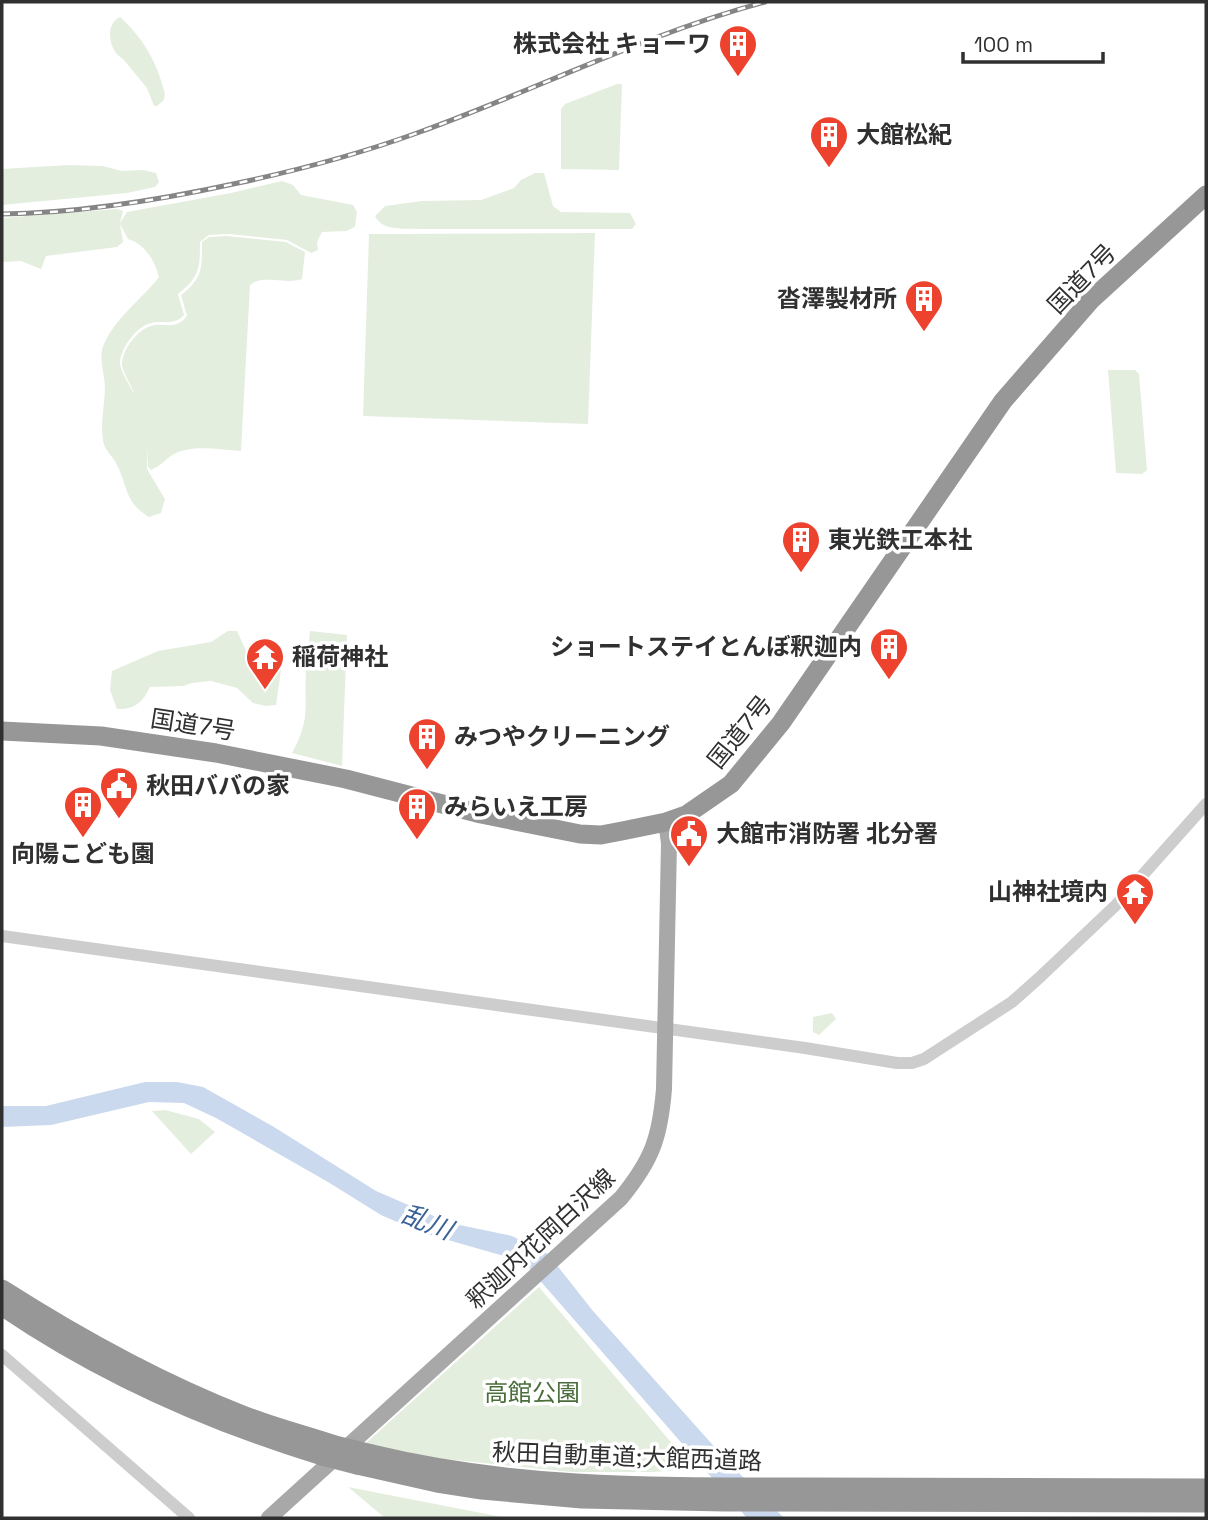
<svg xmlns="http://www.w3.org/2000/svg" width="1208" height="1520" font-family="'Space Grotesk','Noto Sans JP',sans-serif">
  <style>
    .green { fill: #e4eede }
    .water { fill: #cad9ee }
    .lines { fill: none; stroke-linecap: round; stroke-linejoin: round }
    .minor { stroke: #cdcdcd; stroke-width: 12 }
    .major { stroke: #a8a8a8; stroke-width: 16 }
    .highway { stroke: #979797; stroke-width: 19 }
    .rail-casing { stroke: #858585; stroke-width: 5 }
    .rail { stroke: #fff; stroke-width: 2.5; stroke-dasharray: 8; stroke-linecap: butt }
    .highway-bridge { stroke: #979797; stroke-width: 19 }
    .labels { text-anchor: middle; stroke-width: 7; stroke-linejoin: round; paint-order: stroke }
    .poi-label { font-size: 24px; font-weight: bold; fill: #303030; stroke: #fff; text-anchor: start }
    .street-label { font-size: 24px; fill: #303030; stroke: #fff }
    .park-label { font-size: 24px; fill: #4a6e3b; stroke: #fff }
    .water-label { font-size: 26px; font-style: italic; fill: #3a6296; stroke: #fff }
  </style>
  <rect width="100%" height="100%" fill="#fff"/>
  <path class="green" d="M120 17C144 39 157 62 165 94L164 100 157 106H154L147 88 123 59C109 52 104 24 120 17Z
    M617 84H622L619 170 561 169V109L565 104Z
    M68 165 103 166 122 171 143 170 156 173 159 182 155 187 127 193 2 205V169Z
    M535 173H544L553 206 561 212 630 213 636 224 632 229H420C404 228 383 232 375 216L385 206 422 201 481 200 514 188 521 180Z
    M282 181 293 185 301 195 353 205 357 212 355 227 346 231 322 232 317 242 318 250 311 253 287 240 229 234 209 235 200 242C200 267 200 277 178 294L184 315C173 327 161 319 148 324 135 329 120 349 120 364 121 372 130 386 134 394 132 385 122 372 122 364 122 350 138 329 151 326 165 322 175 331 187 316L181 295C203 278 202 269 202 242L209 237 227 236 286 242 305 252 302 279C286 285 263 274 250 285L241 451C220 450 194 444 174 454 165 459 161 466 151 470L148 467V447L147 469 165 499 161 513 149 517C124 502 128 486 116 463 112 455 104 450 103 440 100 422 105 404 105 386 104 371 98 357 104 344 116 317 141 300 159 277 155 261 145 244 128 239L120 224 123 242 117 247 46 256 41 269 21 261 2 262V218L117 209 123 211 120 223 127 212 231 193Z
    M595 233 588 424 363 416 369 234Z
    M1108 370H1135L1139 374 1147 470 1142 474 1116 473Z
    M228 631H237L249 657 276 660 281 670 276 705 266 706 253 703 237 688 211 681 192 683 183 686 150 687C143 702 135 710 117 709L110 690 112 671 158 651 211 642Z
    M310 631 347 635 342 766 292 753C311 719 304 706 306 671 307 658 309 644 310 631Z
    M832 1013 836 1019 819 1035 813 1032V1017Z
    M165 1110 199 1119 215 1132 191 1154 152 1111Z
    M539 1287 681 1454 683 1470 652 1472H572L425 1457 366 1443Z
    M348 1487 507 1518H385Z"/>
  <path class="water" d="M145 1082H177L203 1087 274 1127 376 1191 450 1223 512 1236 548 1254 593 1311 728 1462 784 1518H747L529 1268 511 1258 420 1232 381 1215 328 1182 216 1118 184 1103 149 1102 51 1125 2 1127V1106H46Z"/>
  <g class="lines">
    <path class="minor" d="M2 936 805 1048 897 1063H912L924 1059 1012 1002 1039 978 1116 905 1206 804
      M2 1355 189 1518"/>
    <path class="major" d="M269 1518 621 1198C652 1160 660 1138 664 1089L669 843 666 822"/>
    <path class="highway" d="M2 731 101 736 216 753 346 779 481 814 580 834 601 835 622 831 666 822 686 815 731 784 781 723 1003 401 1091 300 1206 195
      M2 1289C79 1338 158 1382 243 1415 273 1427 305 1435 335 1445
      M2 1306C100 1373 208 1421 322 1456
      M372 1454C517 1489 657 1487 804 1487 938 1488 1072 1488 1206 1488
      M357 1465 437 1483 482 1490 582 1499 724 1502 1206 1503"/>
    <defs>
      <path id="rail" d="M2 214C82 213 160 200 238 183 299 170 359 154 417 133 534 91 645 34 765 2"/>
    </defs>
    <use href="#rail" class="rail-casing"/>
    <use href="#rail" class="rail"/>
    <path class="highway-bridge" d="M335 1445 372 1454
      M322 1456 357 1465"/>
  </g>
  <defs>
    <symbol id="building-pin" viewBox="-11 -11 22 30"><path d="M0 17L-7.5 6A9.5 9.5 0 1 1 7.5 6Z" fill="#ec422e" stroke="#fff"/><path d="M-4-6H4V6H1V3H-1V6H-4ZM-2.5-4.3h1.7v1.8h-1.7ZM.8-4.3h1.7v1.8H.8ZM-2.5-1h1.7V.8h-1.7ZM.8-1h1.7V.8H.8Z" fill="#fff"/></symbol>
    <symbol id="temple-pin" viewBox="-11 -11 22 30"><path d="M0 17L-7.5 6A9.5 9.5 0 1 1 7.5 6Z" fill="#ec422e" stroke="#fff"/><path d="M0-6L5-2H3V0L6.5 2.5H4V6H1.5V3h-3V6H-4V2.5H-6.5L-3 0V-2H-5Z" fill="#fff"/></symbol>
    <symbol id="civic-pin" viewBox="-11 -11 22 30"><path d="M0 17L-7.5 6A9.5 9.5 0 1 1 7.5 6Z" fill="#ec422e" stroke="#fff"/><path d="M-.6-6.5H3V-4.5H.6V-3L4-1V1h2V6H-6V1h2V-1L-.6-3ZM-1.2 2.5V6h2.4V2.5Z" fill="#fff"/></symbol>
  </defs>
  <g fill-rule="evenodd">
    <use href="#building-pin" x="716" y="22" width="44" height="60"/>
    <use href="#building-pin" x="807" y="113" width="44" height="60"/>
    <use href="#building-pin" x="902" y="277" width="44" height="60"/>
    <use href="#building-pin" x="779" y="518" width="44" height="60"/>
    <use href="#building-pin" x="867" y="625" width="44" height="60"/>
    <use href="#temple-pin" x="243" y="635" width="44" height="60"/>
    <use href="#building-pin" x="405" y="715" width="44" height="60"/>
    <use href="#civic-pin" x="97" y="764" width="44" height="60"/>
    <use href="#building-pin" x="61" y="783" width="44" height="60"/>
    <use href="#building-pin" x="395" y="785" width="44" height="60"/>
    <use href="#civic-pin" x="667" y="812" width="44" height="60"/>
    <use href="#temple-pin" x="1113" y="870" width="44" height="60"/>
  </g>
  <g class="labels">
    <g class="poi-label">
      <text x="711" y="52" text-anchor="end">株式会社 キョーワ</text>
      <text x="856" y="143">大館松紀</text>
      <text x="897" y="307" text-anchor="end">沓澤製材所</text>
      <text x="828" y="548">東光鉄工本社</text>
      <text x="862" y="655" text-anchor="end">ショートステイとんぼ釈迦内</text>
      <text x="292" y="665">稲荷神社</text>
      <text x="454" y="745">みつやクリーニング</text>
      <text x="146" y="794">秋田ババの家</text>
      <text x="444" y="815">みらいえ工房</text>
      <text x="716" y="842">大館市消防署 北分署</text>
      <text x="83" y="862" text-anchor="middle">向陽こども園</text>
      <text x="1108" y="900" text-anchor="end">山神社境内</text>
    </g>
    <g class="street-label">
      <text transform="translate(1082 279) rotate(-46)" y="8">国道7号</text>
      <text transform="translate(193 725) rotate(9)" y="8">国道7号</text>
      <text transform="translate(740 732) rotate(-51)" y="8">国道7号</text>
      <text transform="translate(541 1239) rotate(-43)" y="8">釈迦内花岡白沢線</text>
      <text transform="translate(627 1457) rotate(2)" y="8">秋田自動車道;大館西道路</text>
    </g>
    <g class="park-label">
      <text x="532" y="1401">高館公園</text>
    </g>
    <g class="water-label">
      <text transform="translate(427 1222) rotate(21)" y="9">乱川</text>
    </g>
  </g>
  <rect width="1208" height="1520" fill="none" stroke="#303030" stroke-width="7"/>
  <path d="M963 52v10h140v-10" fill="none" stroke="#303030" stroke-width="3.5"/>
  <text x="974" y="52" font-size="21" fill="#303030" stroke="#ffffff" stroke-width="5" paint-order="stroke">100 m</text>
</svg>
